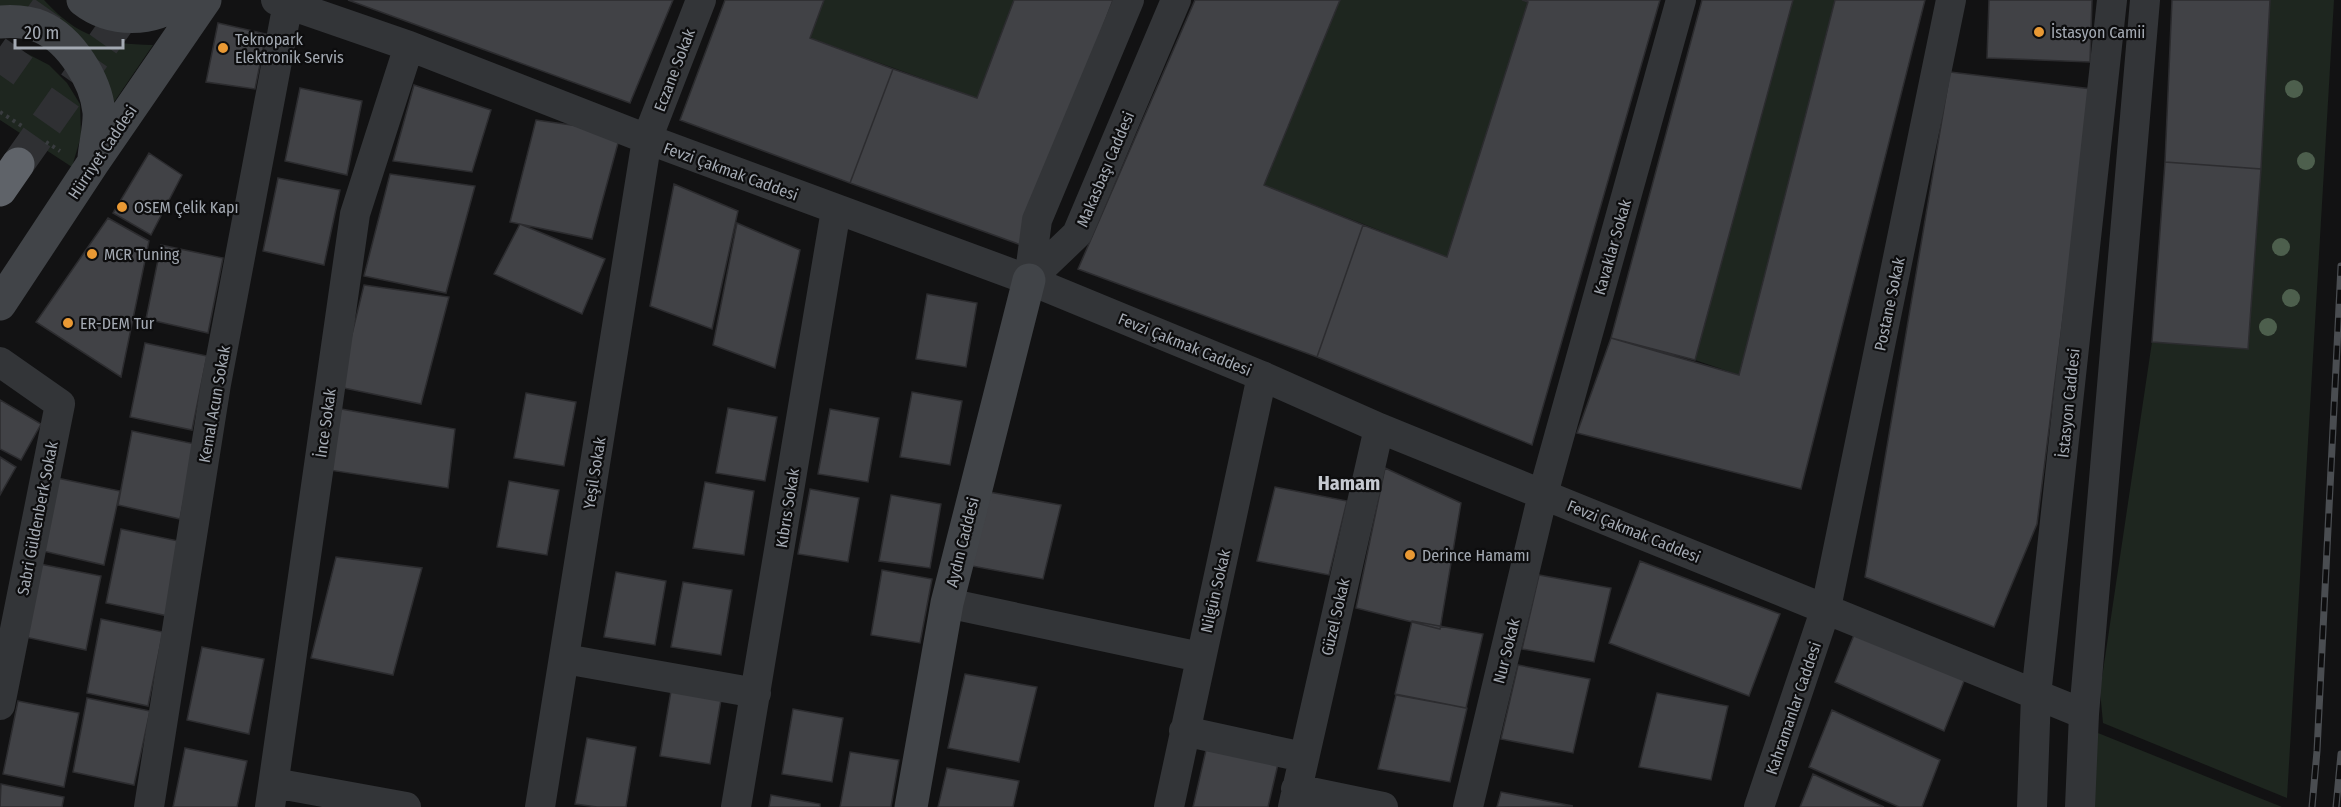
<svg xmlns="http://www.w3.org/2000/svg" width="2341" height="807" font-family="'Fira Sans Condensed',sans-serif">
  <style>
    .green { fill: #1e261f }
    .building { fill: #414246; stroke: #2c2c2f; stroke-width: 1.5 }
    .lines { fill: none; stroke-linecap: round; stroke-linejoin: round }
    .highway-tunnel { stroke: #2f3033; stroke-width: 33; stroke-dasharray: 33 16; stroke-linecap: butt }
    .path { stroke: #393c3f; stroke-width: 4; stroke-dasharray: 3 4.5; stroke-linecap: butt }
    .street { stroke: #333538; stroke-width: 30 }
    .secondary { stroke: #414448; stroke-width: 33 }
    .highway { stroke: #5f6369; stroke-width: 33 }
    .rail-casing { stroke: #4a4d51; stroke-width: 7 }
    .rail { stroke: #0d0d0e; stroke-width: 4.5; stroke-dasharray: 14; stroke-linecap: butt }
    .tree { fill: #4d5f4d }
    .poi-dot { fill: #e99934; stroke: #0d0d0e; stroke-width: 2 }
    .labels { text-anchor: middle; stroke-width: 4.5; stroke-linejoin: round; paint-order: stroke }
    .poi-label { font-size: 16px; fill: #a4aab3; stroke: #0d0d0e; text-anchor: start }
    .street-label { font-size: 16px; fill: #a4aab3; stroke: #0d0d0e }
    .quarter-label { font-size: 20px; font-weight: bold; fill: #c5c9d0; stroke: #0d0d0e }
  </style>
  <rect width="100%" height="100%" fill="#121213"/>
  <path class="green" d="M0 0H44C78 37 104 44 153 45L114 102 102 70 0 15Z
    M824 0H1014L977 98 810 38Z
    M1340 0H1522L1528 2 1447 257 1264 185Z
    M1793 0H1835L1739 375 1695 360Z
    M2270 0H2334L2287 798 2103 723 2100 691 2152 342 2248 349Z
    M0 53H26L49 65 67 83 80 104 81 136 72 167 0 120Z
    M2093 731 2282 807H2089Z"/>
  <path class="building" d="M348 0H673L630 103Z
    M725 0H824L810 38 893 69 850 183 680 120Z
    M1014 0H1113L1021 245 850 183 893 69 977 98Z
    M1195 0H1340L1264 185 1363 225 1317 357 1078 269Z
    M1522 0H1660L1532 445 1317 357 1363 225 1447 257 1528 2Z
    M1702 0H1793L1695 360 1611 338Z
    M1835 0H1925L1801 489 1577 433 1611 338 1739 375Z
    M1989 0H2092L2090 62 1987 58Z
    M2172 0H2270L2261 169 2165 162Z
    M218 23 266 34 255 89 206 82Z
    M1950 72 2092 89 2037 524 1994 627 1865 577Z
    M414 85 491 110 472 172 393 161Z
    M300 88 362 101 347 175 285 161Z
    M536 120 621 132 592 239 510 222Z
    M149 153 182 175 151 235 113 213Z
    M2165 162 2261 169 2248 349 2152 342Z
    M390 174 475 186 446 293 364 276Z
    M278 178 340 190 324 265 263 251Z
    M674 184 738 211 712 329 650 306Z
    M108 218 149 241 121 377 36 322Z
    M737 223 800 250 775 368 713 345Z
    M520 224 605 259 582 314 494 274Z
    M161 245 223 258 208 333 146 319Z
    M364 285 449 297 421 404 339 387Z
    M927 294 977 303 966 367 916 359Z
    M145 343 207 356 192 430 130 417Z
    M912 392 962 401 950 465 900 457Z
    M526 393 576 402 564 466 514 458Z
    M0 400 41 424 21 460 0 449Z
    M728 408 777 417 765 481 716 473Z
    M341 409 455 429 448 488 329 470Z
    M830 409 879 418 868 482 818 474Z
    M132 431 195 444 180 519 118 505Z
    M0 457 16 467 0 495Z
    M1385 468 1461 503 1440 629 1356 608Z
    M57 478 120 491 104 565 43 551Z
    M509 481 559 490 547 555 497 547Z
    M705 482 754 491 744 555 693 548Z
    M1275 487 1347 501 1329 575 1257 561Z
    M810 489 859 498 848 562 798 554Z
    M989 492 1061 505 1043 579 972 566Z
    M891 495 941 504 930 568 879 561Z
    M121 529 183 542 168 616 106 603Z
    M336 557 422 568 393 675 311 658Z
    M1640 561 1780 614 1749 696 1609 643Z
    M40 564 101 576 86 650 25 637Z
    M882 570 932 579 920 643 871 635Z
    M616 572 666 581 655 645 604 637Z
    M1539 575 1611 588 1594 662 1522 649Z
    M683 582 732 590 721 655 671 647Z
    M101 619 163 632 148 706 87 693Z
    M1412 621 1483 634 1466 708 1395 694Z
    M1858 625 1966 676 1944 731 1835 682Z
    M202 647 264 659 249 734 187 720Z
    M1518 665 1590 679 1573 753 1501 739Z
    M965 674 1037 687 1019 762 948 748Z
    M671 691 721 700 710 764 660 756Z
    M1657 693 1728 706 1711 780 1639 767Z
    M1396 695 1467 708 1450 782 1378 769Z
    M87 698 150 711 134 785 73 772Z
    M18 701 79 713 64 787 3 774Z
    M793 709 843 718 832 782 782 774Z
    M1832 710 1940 760 1922 807H1899L1809 767Z
    M587 738 636 747 626 807H597L575 804Z
    M185 748 247 761 237 807H173Z
    M1206 750 1278 764 1268 807H1193Z
    M850 752 899 760 891 807H840Z
    M947 768 1019 781 1013 807H938Z
    M1813 774 1884 807H1800Z
    M1 784 64 797 62 807H0Z
    M1501 792 1573 806 1497 807Z
    M771 795 820 804V807H769Z"/>
  <g class="lines">
    <path class="highway-tunnel" d="M0 75 53 0
      M18 164 134 0"/>
    <path class="path" d="M0 112 25 128
      M46 142 60 151"/>
    <path class="street" d="M276 0 409 46 647 139 1029 280 1262 376 1379 428 2084 714
      M1029 280 1077 234 1176 0
      M1029 280 1037 220 1129 0
      M0 362 60 404 0 705
      M947 603 1200 657
      M565 659 756 693
      M1184 731 1303 757
      M274 783 406 807
      M1296 789 1383 807
      M149 807 216 384 288 3
      M270 807 355 214 409 46
      M540 807 647 139 701 0
      M736 807 836 210
      M1169 807 1262 376
      M1293 807 1379 428
      M1468 807 1543 494 1681 0
      M1759 807 1826 608 1951 0
      M2032 807 2036 695 2112 0
      M2080 807 2084 714 2145 0"/>
    <path class="secondary" d="M83 0C111 22 153 22 180 0
      M0 22C13 21 29 22 41 27 71 40 96 81 99 112 100 126 95 144 94 158
      M0 304 93 163 205 0
      M911 807 947 603 1029 280"/>
    <path class="highway" d="M0 190 18 164"/>
    <defs>
      <path id="rail" d="M2312 807 2317 751 2341 266
        M2336 807 2341 754"/>
    </defs>
    <use href="#rail" class="rail-casing"/>
    <use href="#rail" class="rail"/>
  </g>
  <g class="tree">
    <circle cx="2294" cy="89" r="9"/>
    <circle cx="2306" cy="161" r="9"/>
    <circle cx="2281" cy="247" r="9"/>
    <circle cx="2291" cy="298" r="9"/>
    <circle cx="2268" cy="327" r="9"/>
  </g>
  <g class="poi-dot">
    <circle cx="2039" cy="32" r="6"/>
    <circle cx="223" cy="48" r="6"/>
    <circle cx="122" cy="207" r="6"/>
    <circle cx="92" cy="254" r="6"/>
    <circle cx="68" cy="323" r="6"/>
    <circle cx="1410" cy="555" r="6"/>
  </g>
  <g class="labels">
    <g class="poi-label">
      <text x="2051" y="38">İstasyon Camii</text>
      <text x="235" y="45">Teknopark<tspan x="235" dy="18">Elektronik Servis</tspan></text>
      <text x="134" y="213">OSEM Çelik Kapı</text>
      <text x="104" y="260">MCR Tuning</text>
      <text x="80" y="329">ER-DEM Tur</text>
      <text x="1422" y="561">Derince Hamamı</text>
    </g>
    <g class="street-label">
      <text transform="translate(674 70) rotate(-69)" y="6">Eczane Sokak</text>
      <text transform="translate(102 152) rotate(-56)" y="6">Hürriyet Caddesi</text>
      <text transform="translate(1105 169) rotate(-67)" y="6">Makasbaşı Caddesi</text>
      <text transform="translate(731 171) rotate(20)" y="6">Fevzi Çakmak Caddesi</text>
      <text transform="translate(1612 247) rotate(-74)" y="6">Kavaklar Sokak</text>
      <text transform="translate(1889 304) rotate(-78)" y="6">Postane Sokak</text>
      <text transform="translate(1185 344) rotate(22)" y="6">Fevzi Çakmak Caddesi</text>
      <text transform="translate(2068 403) rotate(-84)" y="6">İstasyon Caddesi</text>
      <text transform="translate(214 404) rotate(-80)" y="6">Kemal Acun Sokak</text>
      <text transform="translate(325 423) rotate(-82)" y="6">İnce Sokak</text>
      <text transform="translate(594 473) rotate(-81)" y="6">Yeşil Sokak</text>
      <text transform="translate(787 508) rotate(-81)" y="6">Kıbrıs Sokak</text>
      <text transform="translate(37 518) rotate(-79)" y="6">Sabri Güldenberk Sokak</text>
      <text transform="translate(1634 531) rotate(22)" y="6">Fevzi Çakmak Caddesi</text>
      <text transform="translate(962 542) rotate(-76)" y="6">Aydın Caddesi</text>
      <text transform="translate(1215 591) rotate(-77)" y="6">Nilgün Sokak</text>
      <text transform="translate(1335 617) rotate(-77)" y="6">Güzel Sokak</text>
      <text transform="translate(1506 651) rotate(-76)" y="6">Nur Sokak</text>
      <text transform="translate(1793 708) rotate(-71)" y="6">Kahramanlar Caddesi</text>
    </g>
    <g class="quarter-label">
      <text x="1349" y="490">Hamam</text>
    </g>
  </g>
  <path d="M15 39v9h108v-9" fill="none" stroke="#a4aab3" stroke-width="3"/>
  <text x="24" y="39" font-size="18" fill="#a4aab3" stroke="#0d0d0e" stroke-width="4.5" paint-order="stroke">20 m</text>
</svg>
